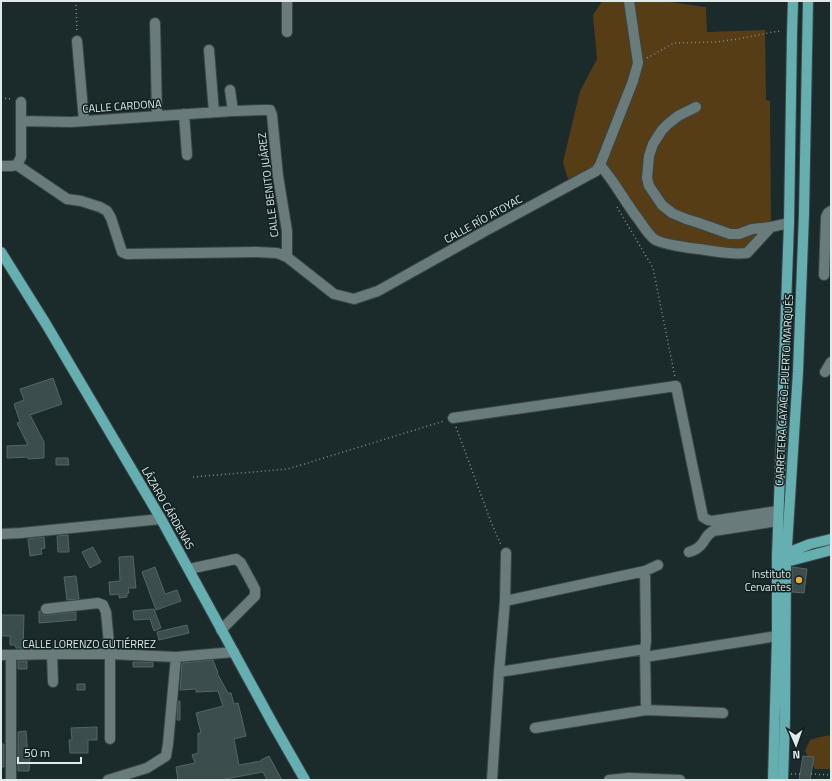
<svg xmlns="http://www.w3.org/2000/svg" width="832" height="781" font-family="'Titillium Web',sans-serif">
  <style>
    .green { fill: #573d16 }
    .building { fill: #3c4d4d; stroke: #546565 }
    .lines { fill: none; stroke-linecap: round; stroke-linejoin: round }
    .minor-casing { stroke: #3a4647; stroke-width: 12 }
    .major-casing { stroke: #3a4647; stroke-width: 12 }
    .path { stroke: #818e8e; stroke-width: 1.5; stroke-dasharray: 1 3; stroke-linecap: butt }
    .minor { stroke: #6a7b7b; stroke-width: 10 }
    .major { stroke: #65afb0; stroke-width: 10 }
    .poi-dot { fill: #eda83c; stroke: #112020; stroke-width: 1.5 }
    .labels { text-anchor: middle; stroke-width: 3; stroke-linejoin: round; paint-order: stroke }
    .street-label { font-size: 11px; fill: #e0eaea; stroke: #112020 }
    .poi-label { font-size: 11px; fill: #e0eaea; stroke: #112020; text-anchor: end }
  </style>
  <rect width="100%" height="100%" fill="#1b2a2a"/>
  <path class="green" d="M602 1H662L706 7 707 32 765 30 766 100 770 101 771 224 743 250 681 245 657 239 604 163 568 179 563 162 580 91 597 59 593 15Z
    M831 735V769H815L805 751 810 740 820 737Z"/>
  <path class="building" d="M53 378 62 404 30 415 44 442V458L28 459V457L7 458V446L28 445 17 423 20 422 14 404 24 400 20 389Z
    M56 458H68L69 465H56Z
    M68 535 69 552H58L57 536Z
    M44 537 45 548 41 549 42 554 30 556 28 539Z
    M93 547 101 562 90 568 82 552Z
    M133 556 136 588H128L129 593H127V597L119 598V594L110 595 109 582 120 581 119 557Z
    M155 567 165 594 177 590 181 601 156 610 142 572Z
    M792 567 807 569 804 593 792 592Z
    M76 576 79 599 67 600 64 577Z
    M154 609 161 628 154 631 150 619 134 620 133 611Z
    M39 611H40L43 615H47L76 612V620L39 623Z
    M1 615H24L23 648H16L15 645H10V636H1Z
    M187 625 189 633 159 640 157 632Z
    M213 660 218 673H217L228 693H231L234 704 238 703 241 715 246 736 234 739 239 765 261 761V760L269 756 282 780H267L263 772 220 780H178L176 767 195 763 192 755 198 753V733H201L196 713 223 706 218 691 196 692V689L180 690 182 663Z
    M18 661H27V669H18Z
    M133 662H153V667H133Z
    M77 684H85V690H77Z
    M178 701H180V720H177Z
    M97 727V740H88V753H70L69 740H72L71 728Z
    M26 731 28 757H30L29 771H18V732Z
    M1 744H4V767H1Z
    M803 756 814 757 810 780H799Z"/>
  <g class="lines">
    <defs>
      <path id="minor" d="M155 23 157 116
        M287 32V1
        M77 41 84 121
        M209 50 214 112
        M230 90 233 111
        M21 102V121
        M696 107 678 116 668 124 662 130 653 144 649 156 647 178 649 186 662 205 672 213 686 219 699 223 730 234H739L752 229 771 227
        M184 114 187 155
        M17 165 21 157V121L71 122 233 111 264 110H270L272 115 278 176 287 231V257
        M600 165C615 182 625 202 639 220 643 226 648 234 654 239 661 244 689 248 699 249 715 251 731 255 747 253L771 227 789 223
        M1 166H11L17 165 67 199 81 201 100 207 107 211 111 218 122 252 127 254 257 252 277 253 287 257 334 294 354 299 378 291 487 230 596 171 600 165 633 81 638 63 629 1
        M824 275 826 217 828 213 831 211
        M825 372 831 362
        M453 418 676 386 703 517 708 520 712 521 778 511
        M1 534 21 533 161 519
        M689 552C693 551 697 549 700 546 707 539 704 537 713 531L778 521
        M189 569 236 559 241 563 255 589V596L221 630
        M645 571 646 641 645 649 646 710
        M505 601 645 571 658 565
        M46 609 98 603 103 605 106 612 110 654V739
        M52 654 53 682
        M1 655H11L52 654H110L176 657 234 652
        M11 655V780
        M645 657 777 636
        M499 672 645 649
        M535 728 646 710 723 713
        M108 780 147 768 166 756 168 744 176 657
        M492 780 499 672 505 601 506 553
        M609 780 629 778 680 780"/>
      <path id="major" d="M1 252 46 324 161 519 273 724 305 780
        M782 555 810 544 831 539
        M781 563 786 562 831 550
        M773 780 777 636V556L789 223 792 34 793 1
        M783 780 785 718 786 562 798 372 804 214 808 1"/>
    </defs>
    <use href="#minor" class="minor-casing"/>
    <use href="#major" class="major-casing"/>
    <path class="path" d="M76 1 77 33
      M647 58 674 43 716 42 738 39 773 32 782 31
      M1 98 13 99
      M617 207 653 268 675 377
      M456 427 491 522 501 545
      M193 477 288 469 444 421
      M791 774H800
      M811 774 831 775"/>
    <use href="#minor" class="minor"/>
    <use href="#major" class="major"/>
  </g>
  <circle class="poi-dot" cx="799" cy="580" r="4"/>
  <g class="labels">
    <g class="street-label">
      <text transform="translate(122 106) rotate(-4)" y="4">CALLE CARDONA</text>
      <text transform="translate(268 185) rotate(-97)" y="4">CALLE BENITO JUÁREZ</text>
      <text transform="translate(483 219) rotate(-29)" y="4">CALLE RÍO ATOYAC</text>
      <text transform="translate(784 390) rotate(-87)" y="4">CARRETERA CAYACO-PUERTO MARQUÉS</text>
      <text transform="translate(168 508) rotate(60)" y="4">LÁZARO CÁRDENAS</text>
      <text x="89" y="648">CALLE LORENZO GUTIÉRREZ</text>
    </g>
    <g class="poi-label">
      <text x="791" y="578">Instituto<tspan x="791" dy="13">Cervantes</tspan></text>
    </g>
  </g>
  <rect width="832" height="781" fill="none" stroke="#e0eaea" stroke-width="4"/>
  <g transform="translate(796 745) rotate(178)" stroke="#112020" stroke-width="3" paint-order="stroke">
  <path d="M0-3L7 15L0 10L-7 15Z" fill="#e0eaea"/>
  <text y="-6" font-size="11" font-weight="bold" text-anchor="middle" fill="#e0eaea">N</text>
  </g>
  <path d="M18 757v6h63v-6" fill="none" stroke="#e0eaea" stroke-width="2"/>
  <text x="24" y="757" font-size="12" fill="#e0eaea" stroke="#112020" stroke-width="3" paint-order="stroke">50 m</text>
</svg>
